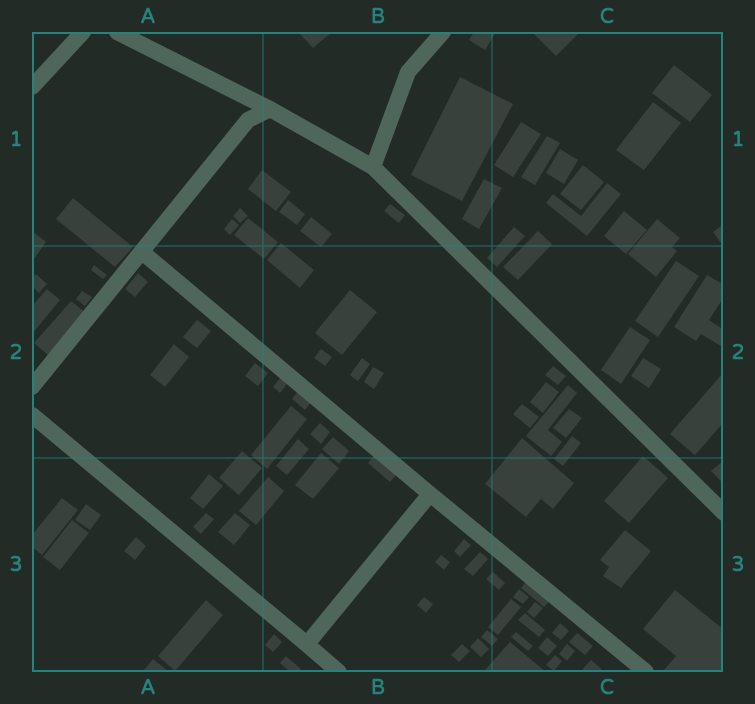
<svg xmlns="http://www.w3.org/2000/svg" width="755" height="704" font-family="'Varela Round',sans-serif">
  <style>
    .building { fill: #38413c }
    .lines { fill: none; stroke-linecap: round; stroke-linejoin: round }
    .minor { stroke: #4f675a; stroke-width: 16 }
    .grid { fill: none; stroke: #26837b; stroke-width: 1.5; stroke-opacity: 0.55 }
    .neatline { fill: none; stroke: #26837b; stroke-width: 2 }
    .grid-label { font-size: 20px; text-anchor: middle; font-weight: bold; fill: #26837b }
  </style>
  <rect width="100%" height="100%" fill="#232b27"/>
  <path class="building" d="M298 32H332L313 48Z
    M474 32H496L485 50 469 40Z
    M532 32H575L578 34 556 56Z
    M674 65 712 95 690 122 652 93Z
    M460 77 513 104 462 201 411 175Z
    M653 102 681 123 644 170 616 150Z
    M521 122 541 134 513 177 494 165Z
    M547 136 560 143 535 185 521 177Z
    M560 149 578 160 564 184 546 173Z
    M583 165 604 182 581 210 560 194Z
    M262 170 291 192 276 211 248 189Z
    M484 179 502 188 479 229 462 219Z
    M607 183 621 194 587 236 546 203 553 194 581 216Z
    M73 198 133 247 115 267 56 219Z
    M288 200 305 214 297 225 279 212Z
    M390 204 405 215 399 223 384 211Z
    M240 208 248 216 240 223 233 216Z
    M624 211 647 230 626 254 604 236Z
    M311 217 332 234 321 247 300 231Z
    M248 218 278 242 264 259 234 235Z
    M232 219 239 225 230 235 224 229Z
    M657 219 680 238 672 247 677 251 656 277 628 254Z
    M724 224V247L713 232Z
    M514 227 525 236 497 267 487 258Z
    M32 231 46 242 32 262Z
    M538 231 552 244 518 280 503 267Z
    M281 243 314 270 300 288 267 260Z
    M676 261 699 276 658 337 635 321Z
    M94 265 107 275 103 279 91 270Z
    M138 273 148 282 135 297 125 289Z
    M36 274 47 284 39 293 32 286V279Z
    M707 275 724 285V297L709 320 724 330V348L701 334 696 341 674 327Z
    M47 289 60 300 32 334V306Z
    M350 290 377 312 342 355 315 333Z
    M82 291 92 297 85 306 76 299Z
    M71 301 86 313 49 356 34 343Z
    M197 320 211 331 197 348 183 337Z
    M630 327 650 340 621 384 601 370Z
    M174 344 189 357 165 387 150 375Z
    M321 349 332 357 325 366 314 358Z
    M362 358 370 364 358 381 350 375Z
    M643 358 661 369 649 388 631 376Z
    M255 363 268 373 258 386 245 376Z
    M553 366 566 376 558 385 545 375Z
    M373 367 384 373 374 389 364 382Z
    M284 373 291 379 280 393 273 387Z
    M722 374 724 422 695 455 670 434Z
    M546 382 559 392 543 413 530 402Z
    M568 385 577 393 548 430 562 442 551 456 526 436Z
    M299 390 312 401 305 410 292 399Z
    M522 404 539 417 530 428 513 414Z
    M291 406 307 419 267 469 251 455Z
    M569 409 582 418 566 438 553 428Z
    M320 423 330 432 321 444 310 434Z
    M572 436 581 443 563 466 554 459Z
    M333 437 349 451 339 464 322 449Z
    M522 438 574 483 553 509 541 499 526 517 485 484Z
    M298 439 309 449 287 475 276 466Z
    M242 451 262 468 239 495 219 478Z
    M321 453 339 468 313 499 295 485Z
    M377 453 399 472 390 482 368 463Z
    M643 456 668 478 629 523 604 501Z
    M724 460V484L711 471Z
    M209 474 223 486 203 509 190 498Z
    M268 477 284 491 256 525 239 511Z
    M62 498 78 510 42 555 32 547V535Z
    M86 504 101 515 90 530 75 520Z
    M206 513 214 519 201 534 193 527Z
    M235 513 250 525 234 545 218 532Z
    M72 520 89 533 60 570 43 557Z
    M625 530 651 551 621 588 603 576 609 567 600 560Z
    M136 537 146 546 135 560 124 551Z
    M464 539 471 545 460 557 454 551Z
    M480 552 488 559 473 576 464 569Z
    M441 555 450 562 444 570 435 562Z
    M493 572 505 583 499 590 486 579Z
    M528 579 552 598 544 607 521 588Z
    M519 589 529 597 523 604 513 597Z
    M675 590 724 630V670L722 672H667L664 670 676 656 643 629Z
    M424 597 433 604 426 613 417 605Z
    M511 599 521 607 498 635 488 627Z
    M206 600 223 615 175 671 158 656Z
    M535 602 543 608 534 618 527 612Z
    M525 613 545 630 539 637 518 620Z
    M560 623 569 631 561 640 552 633Z
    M487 630 498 639 492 646 481 637Z
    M516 632 533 646 528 651 511 637Z
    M577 633 593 646 585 655 569 642Z
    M274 634 282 642 273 652 265 645Z
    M547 637 557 646 548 656 538 648Z
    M478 638 489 649 481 657 470 647Z
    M510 642 546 672H483Z
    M462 644 470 651 459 662 451 655Z
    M567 644 575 651 567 661 559 654Z
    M555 655 562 661 554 671 546 665Z
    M286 656 301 669 298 672H290L280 663Z
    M153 659 169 672 143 671Z
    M591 660 602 669 598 672H580Z"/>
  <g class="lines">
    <path class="minor" d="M117 32 270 109 373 167 724 513
      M32 87 83 32
      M373 167 408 72 443 32
      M142 252 430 494 646 672
      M32 387 248 120 270 109
      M32 415 297 636 339 672
      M307 644 430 494"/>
  </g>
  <path class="grid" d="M263 32V672M492 32V672M32 246H724M32 458H724"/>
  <rect width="755" height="704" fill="none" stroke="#232b27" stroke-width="66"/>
  <rect x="33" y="33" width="689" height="638" class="neatline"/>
  <g class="grid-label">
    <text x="148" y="23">A</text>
    <text x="378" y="23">B</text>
    <text x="607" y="23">C</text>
    <text x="16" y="146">1</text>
    <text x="738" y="146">1</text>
    <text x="16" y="359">2</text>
    <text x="738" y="359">2</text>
    <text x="16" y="571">3</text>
    <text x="738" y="571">3</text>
    <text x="148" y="694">A</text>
    <text x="378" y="694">B</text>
    <text x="607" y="694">C</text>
  </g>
</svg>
